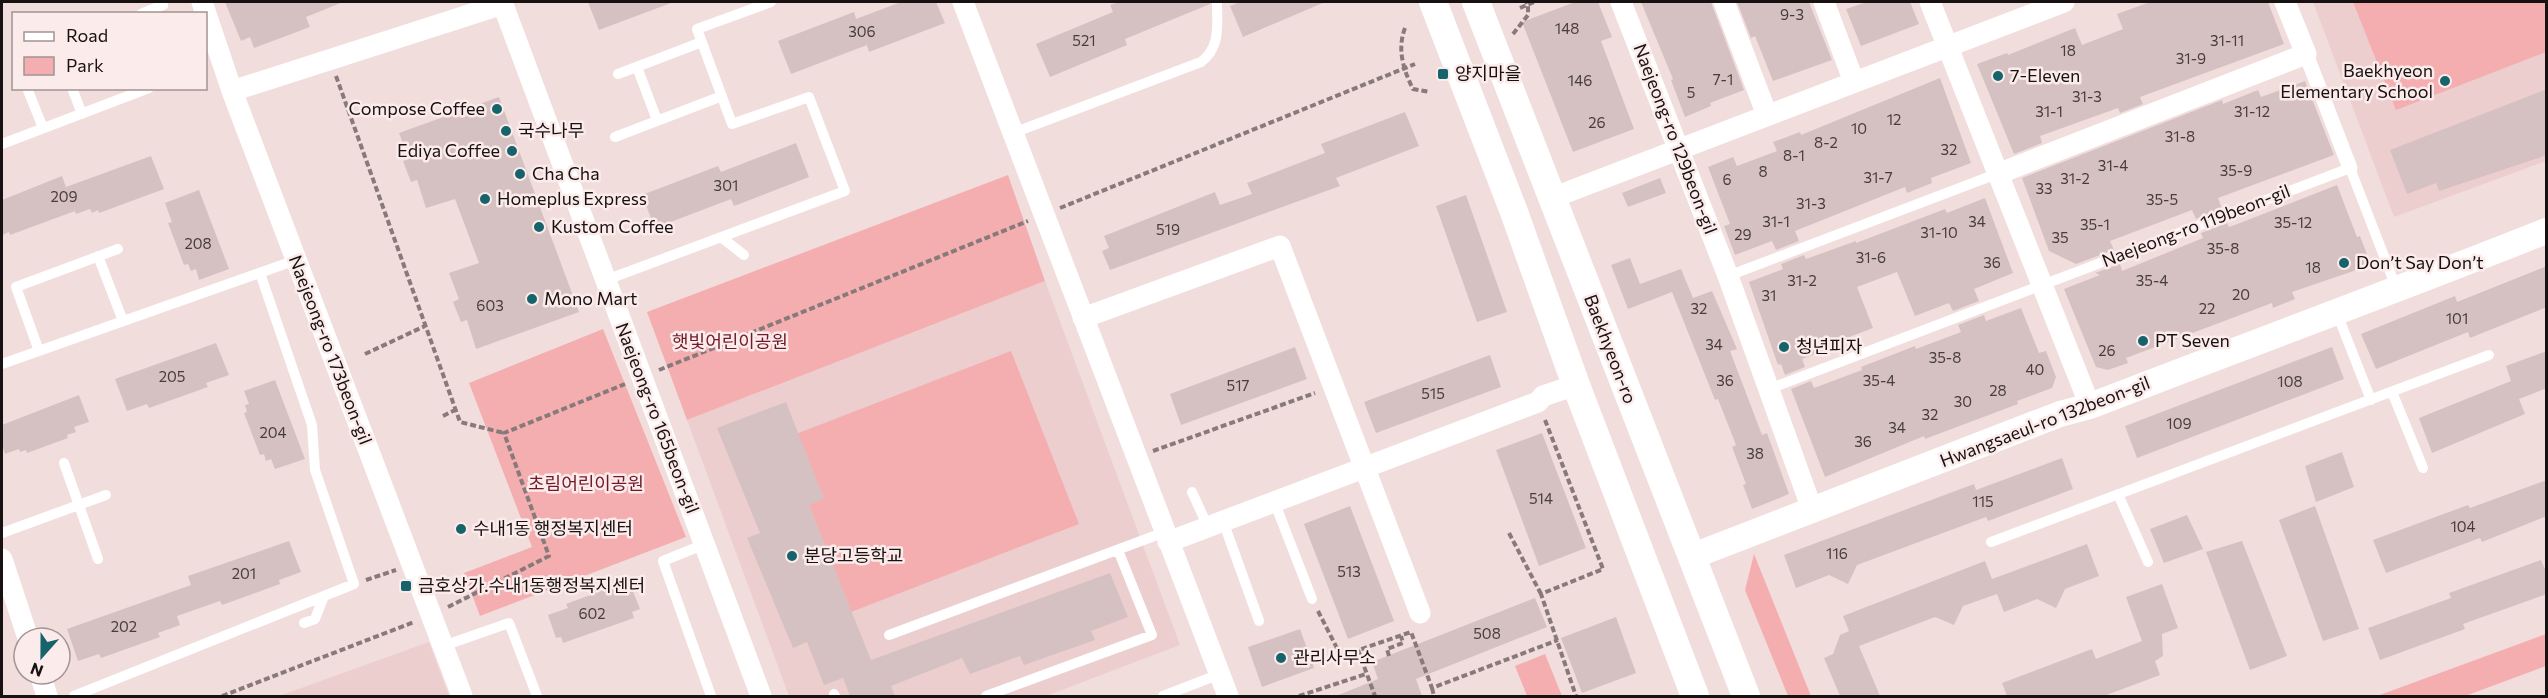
<svg xmlns="http://www.w3.org/2000/svg" width="2548" height="698" font-family="Commissioner,'Noto Sans KR',sans-serif">
  <style>
    .built { fill: #eccece }
    .green { fill: #f4aeb0 }
    .building { fill: #d6c1c2 }
    .lines { fill: none; stroke-linecap: round; stroke-linejoin: round }
    .path { stroke: #887a7a; stroke-width: 4; stroke-dasharray: 6 3; stroke-linecap: butt }
    .service { stroke: #fff; stroke-width: 10 }
    .pedestrian { stroke: #fff; stroke-width: 15 }
    .minor { stroke: #fff; stroke-width: 21 }
    .tertiary { stroke: #fff; stroke-width: 26 }
    .secondary { stroke: #fff; stroke-width: 28 }
    .poi-dot { fill: #16636c; stroke: #fcebeb; stroke-width: 2 }
    .labels { text-anchor: middle; stroke-width: 5; stroke-linejoin: round; paint-order: stroke }
    .number-label { font-size: 15px; fill: #483d3d }
    .poi-label { font-size: 18px; fill: #181111; stroke: #fcebeb; text-anchor: start }
    .street-label { font-size: 18px; fill: #181111; stroke: #fcebeb }
    .park-label { font-size: 18px; fill: #711927; stroke: #fcebeb }
  </style>
  <rect width="100%" height="100%" fill="#f2dddd"/>
  <path class="built" d="M2313 2H2546V161L2394 217Z
    M1045 281 1180 645 1046 696H789L687 420Z
    M429 642 449 696H279Z"/>
  <path class="green" d="M2353 2H2546V52L2396 110Z
    M1008 175 1045 281 687 420 647 312Z
    M603 329 686 537 480 616 464 573 532 547 469 383Z
    M1011 351 1079 524 851 612 783 439Z
    M1754 554 1811 696H1788L1745 590Z
    M2546 634V666L2465 696H2377Z
    M1545 654 1562 696H1527L1515 666Z"/>
  <path class="building" d="M225 2H343L306 17 310 27 254 48 250 37 241 41Z
    M588 2H671V3L599 30Z
    M901 2H936L945 23 869 52 867 45 791 74 778 41 854 12 856 19Z
    M1119 2H1210V4L1125 39 1127 45 1050 77 1036 44 1113 12 1110 5Z
    M1240 2H1325L1243 37 1230 6Z
    M1575 2H1598L1612 37 1601 41 1634 129 1573 152 1522 22Z
    M1641 2H1711L1744 90 1710 103 1711 106 1685 117 1671 80 1673 79Z
    M1737 2H1809L1832 60 1773 81 1755 36 1751 38Z
    M1867 2H1910L1919 24 1861 46 1846 9Z
    M2150 2H2268L2284 44 2140 97 2143 104 2120 113 2118 108 2040 136 2042 143 2014 154 1977 64 2007 53 2008 55 2075 28 2082 45 2123 29 2117 14Z
    M1940 78 1971 163 1931 178 1932 183 1907 193 1905 187 1795 231 1799 241 1776 250 1772 241 1735 255 1724 226 1730 224 1708 167 1733 157 1737 166 1777 151 1773 142 1800 132 1801 135Z
    M2305 81 2334 155 2218 198 2222 209 2196 219 2192 210 2110 241 2114 250 2076 264 2049 251 2022 178 2222 100 2223 104 2258 90 2261 97Z
    M2547 89V155L2439 191 2436 183 2407 194 2390 150Z
    M499 97 579 312 476 349 467 320 461 322 453 302 459 299 449 273 479 263 455 199 426 208 417 180 411 182 403 161 409 159 399 133Z
    M1405 112 1419 146 1336 178 1340 186 1110 270 1102 251 1109 248 1104 236 1215 192 1220 205 1252 194 1247 183 1325 153 1321 144Z
    M796 143 809 177 734 206 731 199 655 228 642 195 718 166 721 172Z
    M151 156 164 189 99 213 98 210 92 213 90 209 76 214 75 211 10 235 9 232 2 235V200L62 176 66 187Z
    M1660 178 1666 193 1628 207 1622 193Z
    M2337 185 2357 237 2360 236 2371 265 2292 292 2295 299 2273 308 2272 303 2126 358 2128 363 2108 370 2096 367 2064 289 2100 275 2095 273 2120 264 2122 271 2203 238 2201 233 2227 223 2229 227 2240 223Z
    M199 190 229 269 199 280 196 269 191 271 188 264 184 265 168 223 172 222 165 203Z
    M1466 195 1507 312 1477 322 1436 206Z
    M1985 198 2013 273 1974 289 1979 301 1953 311 1949 303 1915 316 1897 272 1857 287 1873 328 1836 342 1837 346 1802 359 1805 367 1785 375 1781 364 1778 365 1749 282 1783 269 1781 264 1804 255 1806 259 1856 241V243L1945 209 1947 213Z
    M1630 258 1640 284 1681 269 1693 298 1712 291 1737 349 1730 351 1762 435 1767 433 1789 494 1752 509 1743 485 1746 484 1732 447 1736 445 1718 399 1715 400 1672 292 1628 309 1611 265Z
    M2547 266V307L2470 338 2468 332 2376 369 2361 334 2455 296 2457 302Z
    M2021 308 2039 353 2046 351 2056 377 2052 388 2017 401 2018 404 1925 439 1924 436 1825 477 1791 389 1811 381 1814 388 1862 370 1861 367 1915 346 1916 349 1961 332 1958 325 1984 315 1986 321Z
    M216 343 229 375 206 383 208 387 149 408 147 404 127 411 115 379Z
    M1295 347 1307 379 1181 425 1170 394Z
    M2332 347 2344 379 2137 458 2125 426Z
    M2547 351V388L2519 399 2525 414 2432 453 2419 418 2511 381 2506 366Z
    M1490 355 1501 387 1376 433 1364 402Z
    M275 380 305 459 275 469 271 459 266 461 264 454 260 455 244 413 247 412 245 405 249 404 244 391Z
    M79 395 89 422 74 427 76 432 67 435 68 438 27 453 26 450 20 452 19 449 5 454 2 444V425Z
    M786 402 824 499 809 505 871 660 1110 573 1128 617 1091 631 1095 640 1024 665 1020 656 970 674 962 658 891 686 895 696H850L843 678 824 685 807 642 793 648 747 538 760 533 717 428Z
    M1542 433 1586 548 1539 566 1496 450Z
    M2342 452 2354 487 2316 502 2305 466Z
    M2062 458 2073 489 1988 521 1986 517 1857 565 1848 584 1829 575 1796 588 1784 555 1974 484 1976 490Z
    M2547 480V516L2482 542 2480 538 2386 573 2373 540 2468 505 2470 508Z
    M1350 506 1394 621 1348 639 1304 524Z
    M2315 506 2359 629 2323 641 2279 520Z
    M2187 515 2203 549 2164 563 2150 529Z
    M289 541 301 572 279 580 280 584 222 605 220 601 177 616 180 625 158 633 160 637 101 658 99 654 78 661 67 629 191 585 188 576Z
    M2242 541 2287 656 2250 670 2206 552Z
    M2087 544 2099 576 2065 589 2056 608 2037 599 2004 612 1997 594 1963 606 1954 625 1935 617 1859 646 1880 696H1840L1824 658 1833 654 1840 635 1849 631 1843 616 1985 561 1992 579Z
    M2541 560 2547 574V594L2463 624 2465 629 2380 660 2368 628 2451 598 2449 593Z
    M630 584 640 609 632 612 634 618 563 643 561 637 556 638 548 615 568 608 566 604 612 587 614 591Z
    M2162 584 2178 628 2162 634 2163 656 2155 661 2160 675 2104 696H2007L2002 683 2092 649 2096 659 2142 641 2126 597Z
    M1535 598 1547 627 1416 679 1422 696H1336L1378 679 1372 662Z
    M1616 617 1636 673 1582 693 1561 638Z
    M1300 629 1314 668 1262 687 1248 647Z"/>
  <g class="lines">
    <path class="path" d="M1520 8 1534 2
      M1405 28C1397 49 1403 69 1413 89L1430 92
      M1513 34 1528 15V4L1526 2
      M336 76 460 422 504 433
      M1060 208 1415 64
      M365 354 425 326
      M659 370 1028 221
      M443 416 455 410
      M1545 420 1603 569 1541 594 1576 696
      M1153 451 1315 393
      M1509 533 1541 594
      M366 580 396 570
      M448 607 549 556 504 433 625 384
      M1318 611 1341 656 1411 632 1432 688 1558 640
      M1358 650 1375 696
      M1389 656 1387 649 1403 643 1401 636
      M1432 688 1434 696
      M222 696 414 622
      M1299 696 1366 674"/>
    <path class="service" d="M141 14 163 5 162 2
      M637 67 657 120
      M618 74 702 42
      M27 88 43 128
      M72 88 82 114
      M1013 133 1201 62C1221 47 1217 25 1217 2
      M615 137 722 96
      M2 144 149 88
      M721 237 744 255
      M98 256 123 321
      M1728 276 1999 173
      M606 280 845 191 809 97 732 124 697 29 771 2
      M2336 311 2371 400
      M39 351 16 287 118 249
      M2 364 296 260
      M1769 389 2350 168 2397 290
      M2392 392 2423 468
      M64 463 98 559
      M1192 492 1208 527
      M2118 494 2148 562
      M1274 501 1312 599
      M1223 521 1259 621
      M2 533 106 495
      M1991 542 2489 355
      M705 544 663 561 711 696
      M304 623 315 619 324 596
      M889 635 1165 532
      M443 646 509 623 537 696
      M834 694 835 696
      M74 696 354 584 315 470 312 425 260 273
      M986 696 1152 635 1118 550
      M1163 696 1220 674"/>
    <path class="pedestrian" d="M2306 54 2350 168"/>
    <path class="minor" d="M202 2 232 91 462 696
      M502 2 761 696
      M963 2 1228 696
      M1621 2 1728 276 1813 512
      M1724 2 1767 115
      M1824 2 1854 82
      M1930 2 2090 406
      M232 91 503 4
      M2000 173 2306 54 2285 2
      M1552 198 2064 2
      M1083 318 1280 246 1420 613
      M1168 542 1538 402 1543 396 1576 385
      M2 559 28 638
      M40 674 47 696"/>
    <path class="tertiary" d="M1693 556 2060 414 2090 406C2242 347 2395 291 2546 231"/>
    <path class="secondary" d="M1433 2 1514 212 1576 385 1695 696
      M1476 2 1746 696"/>
  </g>
  <g class="poi-dot">
    <rect x="1437" y="68" width="12" height="12" rx="3"/>
    <circle cx="1998" cy="76" r="6"/>
    <circle cx="2445" cy="81" r="6"/>
    <circle cx="497" cy="109" r="6"/>
    <circle cx="506" cy="131" r="6"/>
    <circle cx="512" cy="151" r="6"/>
    <circle cx="520" cy="174" r="6"/>
    <circle cx="485" cy="199" r="6"/>
    <circle cx="539" cy="227" r="6"/>
    <circle cx="2344" cy="263" r="6"/>
    <circle cx="532" cy="299" r="6"/>
    <circle cx="2143" cy="341" r="6"/>
    <circle cx="1784" cy="347" r="6"/>
    <circle cx="461" cy="529" r="6"/>
    <circle cx="792" cy="556" r="6"/>
    <rect x="400" y="580" width="12" height="12" rx="3"/>
    <circle cx="1281" cy="658" r="6"/>
  </g>
  <g class="labels">
    <g class="number-label">
      <text x="1792" y="20">9-3</text>
      <text x="1567" y="34">148</text>
      <text x="862" y="37">306</text>
      <text x="1084" y="46">521</text>
      <text x="2227" y="46">31-11</text>
      <text x="2068" y="56">18</text>
      <text x="2191" y="64">31-9</text>
      <text x="1723" y="85">7-1</text>
      <text x="1580" y="86">146</text>
      <text x="1691" y="98">5</text>
      <text x="2087" y="102">31-3</text>
      <text x="2049" y="117">31-1</text>
      <text x="2252" y="117">31-12</text>
      <text x="1894" y="125">12</text>
      <text x="1597" y="128">26</text>
      <text x="1859" y="134">10</text>
      <text x="2180" y="142">31-8</text>
      <text x="1826" y="148">8-2</text>
      <text x="1949" y="155">32</text>
      <text x="1794" y="161">8-1</text>
      <text x="2113" y="171">31-4</text>
      <text x="2236" y="176">35-9</text>
      <text x="1763" y="177">8</text>
      <text x="1878" y="183">31-7</text>
      <text x="2075" y="184">31-2</text>
      <text x="1727" y="185">6</text>
      <text x="726" y="191">301</text>
      <text x="2044" y="194">33</text>
      <text x="64" y="202">209</text>
      <text x="2162" y="205">35-5</text>
      <text x="1811" y="209">31-3</text>
      <text x="1776" y="227">31-1</text>
      <text x="1977" y="227">34</text>
      <text x="2293" y="228">35-12</text>
      <text x="2095" y="230">35-1</text>
      <text x="1168" y="235">519</text>
      <text x="1939" y="238">31-10</text>
      <text x="1743" y="240">29</text>
      <text x="2060" y="243">35</text>
      <text x="198" y="249">208</text>
      <text x="2223" y="254">35-8</text>
      <text x="1871" y="263">31-6</text>
      <text x="1992" y="268">36</text>
      <text x="2313" y="273">18</text>
      <text x="1802" y="286">31-2</text>
      <text x="2152" y="286">35-4</text>
      <text x="2241" y="300">20</text>
      <text x="1769" y="301">31</text>
      <text x="490" y="311">603</text>
      <text x="1699" y="314">32</text>
      <text x="2207" y="314">22</text>
      <text x="2457" y="324">101</text>
      <text x="1714" y="350">34</text>
      <text x="2107" y="356">26</text>
      <text x="1945" y="363">35-8</text>
      <text x="2035" y="375">40</text>
      <text x="172" y="382">205</text>
      <text x="1725" y="386">36</text>
      <text x="1879" y="386">35-4</text>
      <text x="2290" y="387">108</text>
      <text x="1238" y="391">517</text>
      <text x="1998" y="396">28</text>
      <text x="1433" y="399">515</text>
      <text x="1963" y="407">30</text>
      <text x="1930" y="420">32</text>
      <text x="2179" y="429">109</text>
      <text x="1897" y="433">34</text>
      <text x="273" y="438">204</text>
      <text x="1863" y="447">36</text>
      <text x="1755" y="459">38</text>
      <text x="1541" y="504">514</text>
      <text x="1983" y="507">115</text>
      <text x="2463" y="532">104</text>
      <text x="1837" y="559">116</text>
      <text x="1349" y="577">513</text>
      <text x="244" y="579">201</text>
      <text x="592" y="619">602</text>
      <text x="124" y="632">202</text>
      <text x="1487" y="639">508</text>
    </g>
    <g class="poi-label">
      <text x="2433" y="77" text-anchor="end">Baekhyeon<tspan x="2433" dy="21">Elementary School</tspan></text>
      <text x="1455" y="80">양지마을</text>
      <text x="2010" y="82">7-Eleven</text>
      <text x="485" y="115" text-anchor="end">Compose Coffee</text>
      <text x="518" y="137">국수나무</text>
      <text x="500" y="157" text-anchor="end">Ediya Coffee</text>
      <text x="532" y="180">Cha Cha</text>
      <text x="497" y="205">Homeplus Express</text>
      <text x="551" y="233">Kustom Coffee</text>
      <text x="2356" y="269">Don’t Say Don’t</text>
      <text x="544" y="305">Mono Mart</text>
      <text x="2155" y="347">PT Seven</text>
      <text x="1796" y="353">청년피자</text>
      <text x="473" y="535">수내1동 행정복지센터</text>
      <text x="804" y="562">분당고등학교</text>
      <text x="418" y="592">금호상가.수내1동행정복지센터</text>
      <text x="1293" y="664">관리사무소</text>
    </g>
    <g class="street-label">
      <text transform="translate(1675 139) rotate(69)" y="6">Naejeong-ro 129beon-gil</text>
      <text transform="translate(2196 226) rotate(-21)" y="6">Naejeong-ro 119beon-gil</text>
      <text transform="translate(1610 349) rotate(69)" y="6">Baekhyeon-ro</text>
      <text transform="translate(330 350) rotate(69)" y="6">Naejeong-ro 173beon-gil</text>
      <text transform="translate(657 418) rotate(69)" y="6">Naejeong-ro 165beon-gil</text>
      <text transform="translate(2045 422) rotate(-21)" y="6">Hwangsaeul-ro 132beon-gil</text>
    </g>
    <g class="park-label">
      <text x="730" y="348">햇빛어린이공원</text>
      <text x="586" y="490">초림어린이공원</text>
    </g>
  </g>
  <rect width="2548" height="698" fill="none" stroke="#181111" stroke-width="6"/>
  <rect x="12" y="12" width="195" height="78" fill="#fcebeb" stroke="#a19494" stroke-width="1.5"/>
  <rect x="24" y="32" width="30" height="9" fill="#ffffff" stroke="#a19494" stroke-width="1.5"/>
  <text x="66" y="42" font-size="18" fill="#181111">Road</text>
  <rect x="24" y="57" width="30" height="18" fill="#f4aeb0" stroke="#a19494" stroke-width="1.5"/>
  <text x="66" y="72" font-size="18" fill="#181111">Park</text>
  <g transform="translate(42 656) rotate(201)"><circle r="28" fill="#fcebeb" stroke="#a19494" stroke-width="1.5"/>
  <path d="M0-4.5L10 22L0 15L-10 22Z" fill="#16636c"/>
  <text y="-9" font-size="16" font-weight="bold" text-anchor="middle" fill="#181111">N</text>
  </g>
</svg>
